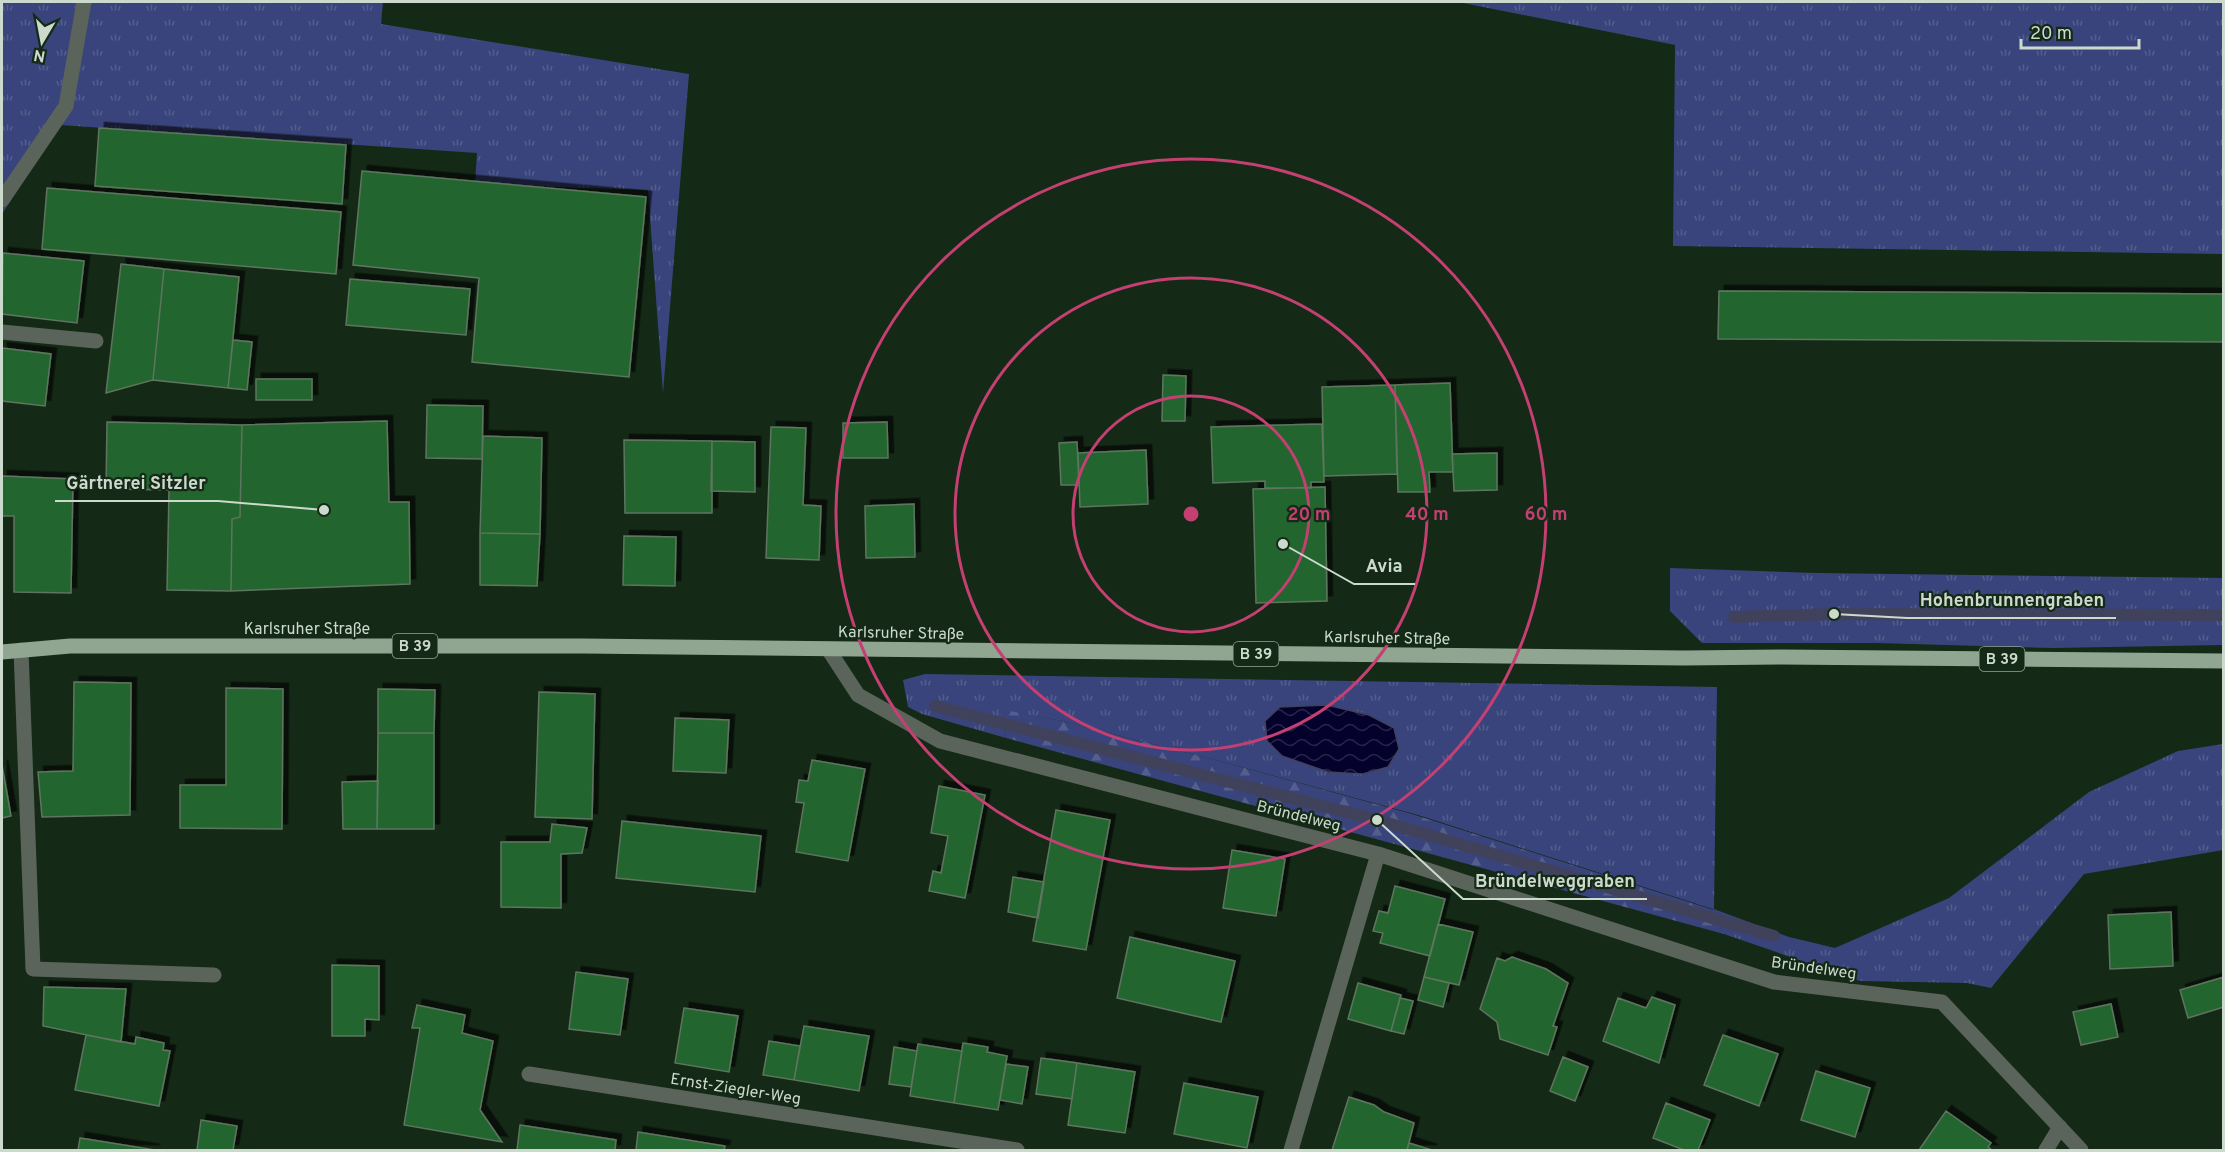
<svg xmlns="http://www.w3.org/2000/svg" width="2225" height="1152" font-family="Overpass,sans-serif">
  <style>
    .grass { fill: url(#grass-tufts) }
    .forest { fill: url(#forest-firs) }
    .water { fill: url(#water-waves); stroke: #40425c; stroke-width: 1.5 }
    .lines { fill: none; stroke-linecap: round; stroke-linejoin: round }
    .stream { stroke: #40425c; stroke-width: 12 }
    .building { fill: #24652f; stroke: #5e755f; stroke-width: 1.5; filter: url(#shadow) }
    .service { stroke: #5a645a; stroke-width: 15 }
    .minor { stroke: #5a645a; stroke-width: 15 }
    .primary { stroke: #90a691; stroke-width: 15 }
    .ring { fill: none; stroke: #c43f72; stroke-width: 3 }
    .labels { text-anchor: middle; stroke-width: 4.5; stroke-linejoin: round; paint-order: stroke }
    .shield { fill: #142916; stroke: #95a496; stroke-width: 1.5 }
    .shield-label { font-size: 15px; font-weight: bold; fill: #ccd9cd }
    .street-label { font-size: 16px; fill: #ccd9cd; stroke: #142916 }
    .centre { fill: #c43f72; stroke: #142916; stroke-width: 3 }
    .ring-label { font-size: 18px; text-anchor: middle; font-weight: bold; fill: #c43f72; stroke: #142916; stroke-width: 4.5; stroke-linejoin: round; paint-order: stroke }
    .leader { fill: none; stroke: #ccd9cd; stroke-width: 2 }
    .callout-dot { fill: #ccd9cd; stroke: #142916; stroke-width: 2 }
    .callout-label { font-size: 18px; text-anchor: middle; font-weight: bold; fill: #ccd9cd; stroke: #142916; stroke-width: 4.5; stroke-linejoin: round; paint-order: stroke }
  </style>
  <defs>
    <pattern id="grass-tufts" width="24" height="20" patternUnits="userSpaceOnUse" patternTransform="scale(1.5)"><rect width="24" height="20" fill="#39447c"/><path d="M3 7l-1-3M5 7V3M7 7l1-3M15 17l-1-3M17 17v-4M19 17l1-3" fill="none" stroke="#545e8d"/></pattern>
    <pattern id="forest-firs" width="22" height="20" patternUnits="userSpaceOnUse" patternTransform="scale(1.5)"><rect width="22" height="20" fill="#39447c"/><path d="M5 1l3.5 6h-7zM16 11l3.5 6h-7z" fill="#545e8d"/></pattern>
    <pattern id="water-waves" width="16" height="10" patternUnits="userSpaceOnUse" patternTransform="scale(1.5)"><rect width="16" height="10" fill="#04012c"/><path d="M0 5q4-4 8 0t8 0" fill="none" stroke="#272549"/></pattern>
    <filter id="shadow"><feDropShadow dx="5.5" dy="-5.5" stdDeviation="0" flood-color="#0009"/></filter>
  </defs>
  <rect width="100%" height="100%" fill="#142916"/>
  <path class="grass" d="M2 2H383L381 24 689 74 663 393 648 190 475 184 477 153 60 125 2 214Z
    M1458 2H2223V254L1673 246 1675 45Z
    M1670 568 1817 573 2223 578V645L2053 648 1877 643H1702L1670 611Z
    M925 674 1717 687 1714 909 1789 937 1835 948 1949 898 2089 792 2178 751 2223 744V850L2084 874 1991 988 1967 983 1860 981 1724 934 1713 909 1418 815 1223 762 1062 721 1000 710 1006 738 922 714 908 707 903 680Z"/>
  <path class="forest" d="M999 709 1062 721 1223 762 1412 814 1714 910 1724 934 1006 738Z"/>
  <path class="water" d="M1327 705 1369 715 1394 728 1399 749 1388 767 1363 774 1328 772 1282 756 1267 741 1265 721 1280 707Z"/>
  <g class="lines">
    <path class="stream" d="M1734 617 1834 614 2224 615
      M935 706 1377 820 1774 936"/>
  </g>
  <path class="building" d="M99 128 346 145 342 204 95 186Z
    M362 171 646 197 629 377 472 362 479 278 353 265Z
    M47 188 341 212 336 274 42 249Z
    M3 253 84 261 77 323 2 314Z
    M121 264 164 269 153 380 106 393Z
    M164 269 239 277 228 388 153 380Z
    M350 279 470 289 466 335 346 325Z
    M1719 291 2224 294V342L1718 339Z
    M233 340 252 342 247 390 228 388Z
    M2 348 51 354 45 406 2 401Z
    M1163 375 1186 376 1185 421H1162Z
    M256 379H312V400H256Z
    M1450 383 1453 472H1429L1430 492H1398L1395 385Z
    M1395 385 1397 474 1324 476 1322 387Z
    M427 405 483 406 482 459 426 458Z
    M387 421 389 502H409L410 584 231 591 232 519 240 517 242 425Z
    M107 422 242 425 240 517 232 519 231 591 167 590 169 490 106 489Z
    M887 422 888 458H843V423Z
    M1322 424 1324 482H1311V488H1265V481L1213 483 1211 427Z
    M771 427 806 428 803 505 821 506 819 560 766 558Z
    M483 436 542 438 540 534 480 533Z
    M624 440 712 441V513H625Z
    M712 441 755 442V492L711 491Z
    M1077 442 1079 485H1061L1059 443Z
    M1146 450 1148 504 1080 507 1078 453Z
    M1497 453V490L1454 491 1452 454Z
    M2 476 73 479 71 593 14 592V516H2Z
    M1325 487 1327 601 1256 603 1253 489Z
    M914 504 915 557 866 558 865 506Z
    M480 533 540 534 537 586 480 585Z
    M624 536 676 537 675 586 623 585Z
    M74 682 131 683 130 815 42 817 38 772 73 771Z
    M226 688 283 689 282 829 180 828V785H226Z
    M378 689 435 690 434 733H378Z
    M539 692 595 694 592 819 535 817Z
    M675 718 729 720 726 773 673 771Z
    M378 733H434V829H377Z
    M812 760 865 769 848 861 796 852 804 803 796 802 799 780 808 781Z
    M2 765 11 816 2 818Z
    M378 781 377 829H343L342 782Z
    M939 786 985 795 965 898 929 891 933 871 941 873 948 836 931 833Z
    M1056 810 1110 820 1086 950 1033 941Z
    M622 821 761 836 755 892 616 878Z
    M552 824 587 828 582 853 561 854V908L501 907V842H550Z
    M1232 850 1285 859 1276 916 1223 908Z
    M1013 877 1044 882 1038 918 1008 912Z
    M1395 886 1445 899 1430 956 1380 943 1383 933 1373 931 1379 911 1388 913Z
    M2171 912 2173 966 2110 969 2108 915Z
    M1438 924 1473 932 1459 985 1424 977Z
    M1130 937 1235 961 1221 1022 1117 998Z
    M1512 957 1546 969 1568 983 1553 1026 1557 1027 1548 1055 1500 1039 1497 1022 1480 1009 1497 958 1505 961Z
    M332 965 379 966V1020L365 1019V1036H332Z
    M576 972 628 979 620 1035 569 1029Z
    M1424 977 1449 983 1443 1007 1418 1000Z
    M2224 977V1007L2188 1018 2180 990Z
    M1358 983 1401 995 1391 1031 1348 1019Z
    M44 987 126 989 121 1042 43 1026Z
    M1652 997 1675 1005 1659 1063 1603 1041 1618 998 1646 1008Z
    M1400 998 1413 1001 1404 1034 1391 1031Z
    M2111 1004 2118 1037 2081 1045 2073 1012Z
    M417 1005 465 1015 462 1033 493 1041 480 1110 502 1142 404 1125 420 1028H412Z
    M684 1008 738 1016 729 1072 675 1063Z
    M804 1026 869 1036 859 1091 794 1080Z
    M86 1035 135 1044 136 1037 164 1043 163 1050 170 1051 159 1106 75 1090Z
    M1723 1035 1778 1054 1759 1106 1704 1085Z
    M769 1041 800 1046 794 1080 763 1075Z
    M963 1043 988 1047 987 1052 1007 1056 998 1110 954 1103Z
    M918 1044 962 1051 954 1103 910 1096Z
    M894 1047 917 1051 911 1087 889 1084Z
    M1563 1057 1588 1067 1575 1101 1550 1091Z
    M1041 1058 1077 1063 1072 1099 1036 1094Z
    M1077 1063 1135 1072 1125 1133 1068 1125Z
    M1006 1064 1028 1067 1022 1104 1000 1100Z
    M1816 1071 1870 1088 1855 1137 1801 1120Z
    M1184 1083 1258 1097 1247 1148 1174 1134Z
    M1349 1097 1374 1105 1384 1112 1414 1123 1407 1150H1332Z
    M1666 1103 1710 1120 1698 1150H1684L1653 1138Z
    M1946 1111 1991 1143 1988 1147 1992 1150H1919Z
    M201 1120 237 1126 233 1150H197Z
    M520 1125 616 1140 615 1150H517Z
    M638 1132 725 1146 724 1150H636Z
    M80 1138 155 1150H78Z
    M1409 1143 1432 1150H1407Z"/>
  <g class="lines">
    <path class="service" d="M2 332 96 341
      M21 650 33 969 214 975"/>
    <path class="minor" d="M2 200 66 106 84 2
      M828 649 858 695 940 741 1378 854 1774 982 1942 1002 2081 1150
      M529 1074 1017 1150
      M1291 1150 1378 854
      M2046 1150 2060 1127"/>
    <path class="primary" d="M2 652 70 646H583L1684 658 1781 657 2224 661"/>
  </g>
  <g class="ring">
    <circle cx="1191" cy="514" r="118"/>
    <circle cx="1191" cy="514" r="236"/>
    <circle cx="1191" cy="514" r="355"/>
  </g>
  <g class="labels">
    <g class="shield">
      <rect x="392.5" y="634" width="45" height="24" rx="4.5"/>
      <rect x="1233.5" y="642" width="45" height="24" rx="4.5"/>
      <rect x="1979.5" y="647" width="45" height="24" rx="4.5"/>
    </g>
    <g class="shield-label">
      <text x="415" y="651">B 39</text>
      <text x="1256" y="659">B 39</text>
      <text x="2002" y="664">B 39</text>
    </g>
    <g class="street-label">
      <text x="307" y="634">Karlsruher Straße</text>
      <text transform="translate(901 632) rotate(1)" y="6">Karlsruher Straße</text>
      <text transform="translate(1387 637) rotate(1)" y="6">Karlsruher Straße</text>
      <text transform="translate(1299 815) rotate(14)" y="6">Bründelweg</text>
      <text transform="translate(1814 967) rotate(8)" y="6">Bründelweg</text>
      <text transform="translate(736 1088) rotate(9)" y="6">Ernst-Ziegler-Weg</text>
    </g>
  </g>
  <circle cx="1191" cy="514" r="9" class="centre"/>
  <g class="ring-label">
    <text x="1309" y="520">20 m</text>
    <text x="1427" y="520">40 m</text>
    <text x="1546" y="520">60 m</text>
  </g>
  <path class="leader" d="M324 510L218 501H55M1283 544L1354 584H1415M1834 614L1907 618H2116M1377 820L1463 899H1647"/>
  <g class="callout-dot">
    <circle cx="324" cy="510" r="6"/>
    <circle cx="1283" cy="544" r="6"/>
    <circle cx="1834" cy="614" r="6"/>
    <circle cx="1377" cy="820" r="6"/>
  </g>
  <g class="callout-label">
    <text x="136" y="489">Gärtnerei Sitzler</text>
    <text x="1384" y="572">Avia</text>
    <text x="2012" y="606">Hohenbrunnengraben</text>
    <text x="1555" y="887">Bründelweggraben</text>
  </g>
  <rect width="2225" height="1152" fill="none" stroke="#ccd9cd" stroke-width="6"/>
  <g transform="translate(42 42) rotate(190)" stroke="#142916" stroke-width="4.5" paint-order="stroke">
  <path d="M0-4.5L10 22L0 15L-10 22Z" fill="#ccd9cd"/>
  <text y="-9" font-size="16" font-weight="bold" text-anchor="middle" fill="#ccd9cd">N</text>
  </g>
  <path d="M2021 39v9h118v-9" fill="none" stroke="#ccd9cd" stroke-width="3"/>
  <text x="2030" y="39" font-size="18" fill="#ccd9cd" stroke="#142916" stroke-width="4.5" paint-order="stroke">20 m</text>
</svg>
